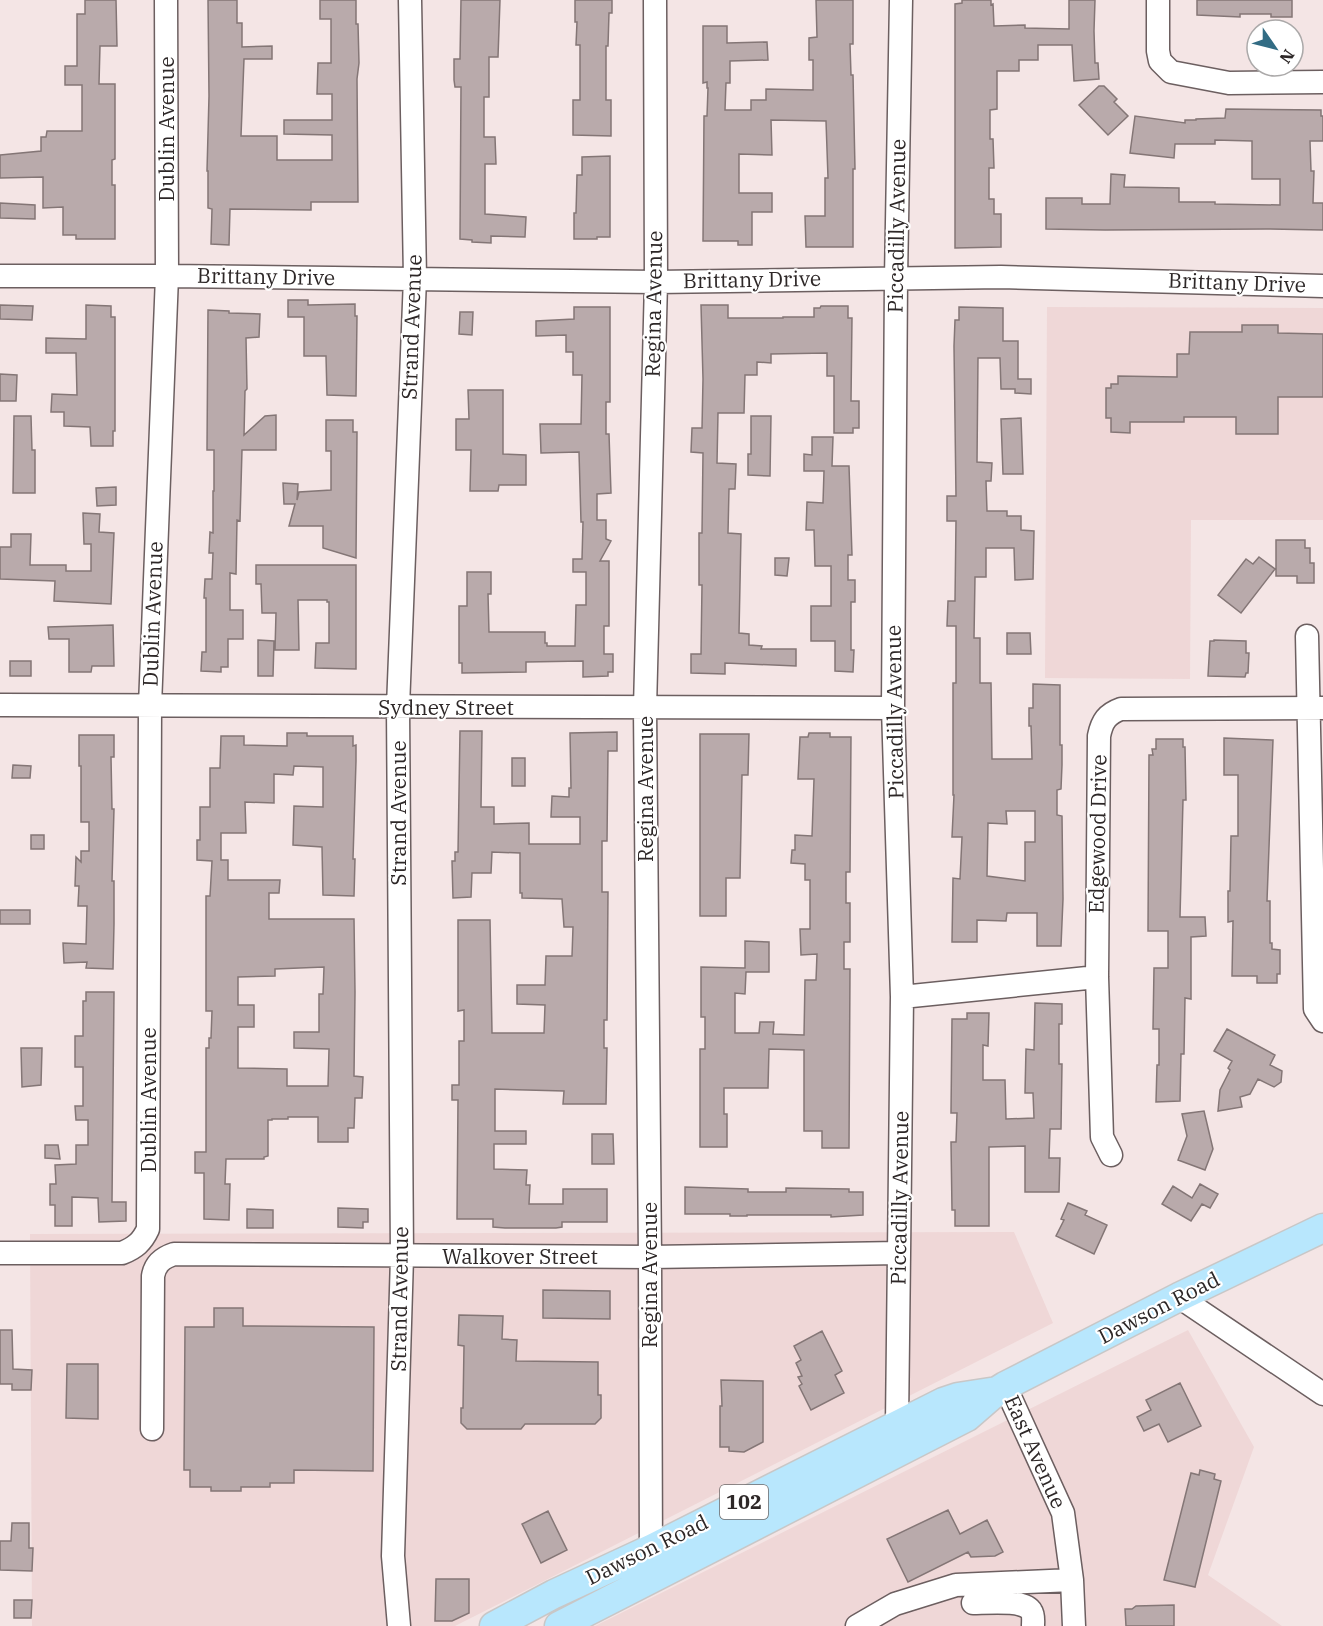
<svg xmlns="http://www.w3.org/2000/svg" width="1323" height="1626" font-family="'IBM Plex Serif',serif">
  <style>
    .built { fill: #efd7d7 }
    .building { fill: #b9aaab; stroke: #847676; stroke-width: 1.5; fill-rule: evenodd }
    .lines { fill: none; stroke-linecap: round; stroke-linejoin: round }
    .minor-casing { stroke: #6c5f60; stroke-width: 25 }
    .major-casing { stroke: #c8c7c7; stroke-width: 31 }
    .minor { stroke: #fff; stroke-width: 22 }
    .major { stroke: #b8e7fd; stroke-width: 28 }
    .labels { text-anchor: middle; stroke-width: 4.5; stroke-linejoin: round; paint-order: stroke }
    .shield { fill: #fff; stroke: #6c6868; stroke-width: 1.5 }
    .shield-label { font-size: 20px; font-weight: bold; fill: #2d2727 }
    .street-label { font-size: 21px; fill: #2d2727; stroke: #fff }
  </style>
  <rect width="100%" height="100%" fill="#f4e5e5"/>
  <path class="built" d="M1047 307 1323 308V520H1191L1190 679 1045 678Z
    M1014 1232 1053 1323 455 1626H32L30 1234Z
    M1188 1330 1254 1447 1208 1575 1282 1626H595Z"/>
  <path class="building" d="M85 0H116L117 46H100L99 84H115V159L112 160V185H115V239H76V235H63V207L43 208V177L0 178V155L41 151V137H46L47 131H82V85H65V66H77V14H85Z
    M208 0H237V23H242V47L272 46V59H244L241 136H277V160H332V135L284 134V120H332V94H317L318 63H331V19H320V0H356V24H358L359 63 357 79 358 202H311V210L230 209 229 245 211 244 212 209 208 208V171H207L209 96Z
    M461 0H500L498 57H489V97H484V137H495L496 164H485V214L526 217 525 237 491 236V243L472 242V240L460 239 461 87H455L454 80V59H460Z
    M575 0H612V13H609L608 46H606V100H611V136L573 135V100H580V45H576L577 22H575Z
    M816 0H853V44H850L851 75H853L855 169H853V247H806L805 216H825V178H828L826 121 771 120 772 155 739 154V193H772V212H752V245H738V241H703L704 116H707L708 88H707V82L703 83V26H727V43L767 42 768 60 730 61V83H726L725 110H751V100H766V89L813 90V60H809V38L817 37Z
    M962 0H991V5L993 4 994 26 1025 25V28L1069 29V0H1095L1094 31 1095 63H1098L1099 79 1074 81 1072 45H1038V60H1019V71H997V109L990 110V139H993L994 168H989V199H994V214H1001V247L955 248V4L962 3Z
    M1197 0H1292V17H1271V14H1240V17L1197 15Z
    M1099 86H1104L1117 99 1114 102 1128 116 1108 135 1079 105Z
    M1226 109 1321 110V116H1323V141H1310L1311 171H1314L1313 203H1323V230L1266 229 1105 230 1046 229V198H1082V204H1110L1111 174 1125 175 1124 187 1179 188V202H1215V204L1280 205V179H1252V141L1215 140V144H1175L1174 158 1130 153 1135 116 1185 123V120H1196V119L1225 118Z
    M610 156V237H597V239H574V213H576L577 175H582V157Z
    M0 203 35 205V219L0 218Z
    M288 300H308V305L355 304V316H357L356 396 327 395 326 356H304V317H288Z
    M0 305 33 306 32 320 0 319Z
    M86 305 111 306V317H115V431H113V446H91L90 427 64 426V412H51L52 394 77 395 76 353H46V338L86 339Z
    M701 305H728V318H783V317H814V308H820L821 306H848V318H852L851 401H859V428H853V433H834V376H827V353L771 354V363L757 362V375H745L744 413H718L717 463 736 464 735 489H729L728 533 741 534 739 633 749 634V645L762 646 761 649H796V666L725 663V674L691 673V654H701L702 585H699V533H702L703 453 691 452 692 428H702L703 379Z
    M574 307H610V402H606V434H609L611 493 597 494V520H606V539L611 541 600 561H609V626H604V654H613V672H608V676L583 677V661L526 662V672L462 673V663H459V606H467V572H491V594H488L489 632H545V643H547V646H575L576 605H586V572H573V559H582L583 522H581L579 452 541 453 540 424H581L582 375H573V352H566V335L536 336V321L574 319Z
    M959 307 1003 308V341H1018V379H1031V394L1015 393V389H1001L1000 358H978L977 462 992 463 991 481H986L987 511H1007V516H1021V530L1034 531 1033 579 1015 580 1014 548H986V577H975L974 638H980V683H991L992 759H1032L1031 726H1029V708H1033V684L1060 685V745H1062V765L1061 789 1057 790V815L1062 816 1063 899 1061 946H1037V913H1007L1006 921 977 920V942H952L953 878 960 879 962 837H952L954 795H953V683H956V626H947L948 601H955L956 521H947V496H956L954 346 955 320H959ZM1006 811H1035V842H1025V881L987 876 988 823 1007 824Z
    M208 310 229 311V313L260 314 259 337 246 338 247 389 245 391 244 435 265 416 276 415V450H242L240 521 237 520 236 574 230 573V610H243V639H228V667H221V672L201 671 202 652H206V598H204L205 579H212L213 553H209L210 532 213 533V491H214V450H207Z
    M460 312H473L472 335 459 334Z
    M1242 325H1278V333L1323 334V397H1278V434H1236V417H1184V422H1130V433L1111 432V418H1106V388H1111V384H1118V376L1177 377V354H1189L1190 332H1242Z
    M0 374 17 375 16 401H0Z
    M468 390H503V454L526 455V485H499L498 491H470L471 450H456V419H469Z
    M14 416H31L32 450H35V493H13Z
    M751 416H771L770 476 748 475V454H751Z
    M1021 418 1023 474H1003L1001 419Z
    M326 420H353V432H357L356 558 323 548V526H289L295 504H284L283 483 298 484 297 500 299 492 331 490V451H326Z
    M812 437H833L832 466H849L852 555H848V580H855V602H851V650H854L853 672 835 671V641H811V606H831V566H815L814 530H806L807 502 823 503 824 471H804V454L812 455Z
    M116 487V505L97 506 96 488Z
    M83 513 100 514 99 532 114 533 111 604 54 601 55 581 0 579V547H11V534H31L30 565H66V571H91V544H84Z
    M1276 540H1305V548H1310V563H1314V583H1297V576H1276Z
    M1259 557 1275 569 1241 613 1218 595 1246 559 1253 564Z
    M775 558H789L787 576 775 575Z
    M256 565H356V669L315 668 316 643H329V602H327V600H298L299 650H275L276 613H262L261 584H256Z
    M113 625 114 666H92L91 672H69V639H49L48 627Z
    M1007 633H1030L1031 654H1007Z
    M258 640 274 641 273 676H258Z
    M1214 640 1246 641V653H1249L1248 673H1246L1245 677 1208 676 1210 641H1214Z
    M10 661H31V676H10Z
    M460 731H482L481 807H494V824L529 823V844H580V817H551L552 796 569 797V788H571L570 733 617 732V751H608L607 841H602V892H608L607 1020H604V1048H607L606 1104H563L564 1091 495 1089V1131H526V1144H494V1169L527 1170 526 1185H530L529 1204H563V1189H607V1222H562V1227L556 1228H505L493 1227V1219H457L458 1100H452V1085H459V1041H464V1010L458 1011V920H490L492 1033H544L545 1005 517 1004V985H545L546 956H572L573 927H564L562 899 522 898V893H520V853L492 852 491 873H472L471 897 453 898 452 861H455V852H458Z
    M287 733H307V736H353V746L356 745V761L353 859H355L354 896 323 895 322 847 293 845 294 806 323 807V767L294 766 293 775 274 774V803L245 802 246 833H221V860H228V880H280L279 893H269V919H354L355 992 354 1076 363 1077 362 1098H355L354 1128H348V1142H318V1117H288V1119H272V1120H268V1156L264 1157V1159H226L225 1184H230L229 1220 204 1219V1173H195V1152H206V1048H209V1038H211L212 1011H206V896H210L212 861 197 860V840H200V807H210V768H220L221 736H244V745L287 746ZM324 967 323 994H319V1032H294V1048L329 1049 328 1086H287V1069L238 1068V1027H254V1005H238V977L275 976V969Z
    M809 733H830V737H851L850 872H846V903H850V942H844V969H850L849 1148H822V1131H804V1050L769 1049 768 1088H724V1114H727V1147H700V1049H705V1017H701V967L745 968V941L769 942V972H746L745 994 735 993V1033H759L760 1022H774L773 1034 804 1035 805 980H816L817 954 801 955 800 929H810V880H805V864L791 863 792 850H795V835L812 836 814 779H798L800 737H808Z
    M700 734H749L748 775H742L740 878H726V916H700Z
    M79 735H114V757H111L112 809H114L112 881H114V924L113 969 86 968 87 962 64 963 63 943 86 944 87 906H78L79 886H75L76 857 81 862V851H89V822H81V766H79Z
    M1224 738 1273 740 1267 901H1270V943H1272V949L1280 950V974H1277V983H1257V976H1232L1233 921 1228 922V891H1230L1231 836H1238V775H1224Z
    M1156 739H1183V747H1185L1186 800H1183L1180 917H1205L1206 936 1191 937V999L1185 998 1184 1054H1181L1180 1101 1156 1102 1157 1065H1159V1029H1153L1154 968H1168V931H1148L1149 755H1153L1152 749H1156Z
    M512 758H525V786H512Z
    M13 765 31 766 30 778H12Z
    M31 835H44V849H31Z
    M0 910H30V924H0Z
    M86 992H114L112 1202H126V1221L99 1222 98 1198 72 1197V1226H55V1205H50V1184H56L55 1165 76 1164V1145H88V1120H76L75 1106H83V1067H75V1036H83V1001H86Z
    M1035 1003 1062 1004V1024H1059V1064H1062L1061 1129H1050L1049 1158H1060L1059 1192H1025V1146L989 1147V1226H955V1210H952L951 1142H956L957 1113H951L952 1019H967V1013H989L988 1046 983 1045V1080H1005L1006 1119 1034 1118 1033 1093H1025L1026 1049 1034 1050Z
    M1227 1029 1275 1055 1270 1065 1282 1071 1281 1082 1274 1087 1258 1079 1250 1094 1240 1097 1242 1107 1218 1111 1220 1090 1230 1070 1228 1068 1232 1061 1214 1051Z
    M21 1048H42L41 1085 22 1087Z
    M1204 1111 1213 1149 1205 1170 1178 1160 1187 1136 1182 1114Z
    M592 1134H613L614 1164H592Z
    M45 1145H58L60 1159 45 1158Z
    M1200 1184 1218 1194 1210 1208 1202 1204 1191 1221 1162 1204 1173 1186 1192 1198Z
    M685 1187 748 1189V1192H786V1188L849 1189V1192H863V1215L831 1217V1215H747V1216H730V1214H685Z
    M1068 1203 1087 1211 1085 1215 1107 1225 1094 1254 1056 1236 1064 1220 1061 1219Z
    M338 1208 368 1209V1222H363V1228L338 1227Z
    M247 1209 273 1210V1228H247Z
    M543 1290 610 1291V1319L543 1318Z
    M214 1308H243V1326L374 1327 373 1471 294 1470V1483H270V1487H241V1491H211V1487H190V1470H184L185 1327H214Z
    M459 1315 503 1316 502 1339 517 1340 516 1361 598 1362V1395H601V1418L595 1424H525L521 1429H467L461 1423V1408H463L464 1346 458 1345Z
    M0 1330H12L13 1369 32 1370 31 1390H12V1384H0Z
    M822 1331 842 1371 835 1375 844 1393 811 1410 799 1386 802 1384 798 1377 802 1376 796 1363 801 1360 794 1346Z
    M67 1364H98V1419L66 1418Z
    M721 1380 763 1381V1442L744 1452 729 1451V1447H720V1406H722Z
    M1180 1383 1201 1426 1168 1442 1159 1424 1144 1431 1137 1417 1151 1410 1146 1400Z
    M1200 1470 1215 1474 1214 1479 1221 1481 1195 1587 1164 1580 1191 1473 1199 1475Z
    M948 1510 960 1534 987 1520 1003 1552 995 1556 971 1557 968 1552 908 1582 887 1539Z
    M548 1511 567 1550 541 1563 522 1524Z
    M12 1523H29V1548H33L32 1571 0 1570V1541H11Z
    M436 1579H469V1613L452 1621H435Z
    M14 1600H32L31 1618H14Z
    M1174 1605V1626H1126L1125 1609H1132L1136 1606Z"/>
  <g class="lines">
    <defs>
      <path id="minor" d="M1158 0V51L1160 61 1171 72 1229 83 1323 82
        M0 276H167L656 282 1001 277 1323 286
        M1307 636 1315 1009 1323 1021
        M0 705 893 708
        M902 997 1097 977
        M1111 1155 1102 1137 1097 977 1099 736C1102 721 1107 714 1121 709L1323 708
        M0 1253H122C135 1248 142 1242 148 1229L150 706 167 276 166 0
        M1179 1297 1323 1394
        M1005 1386 1063 1513 1072 1580 1074 1626
        M897 1424 902 997 893 708 896 278 901 0
        M152 1429 153 1276C155 1264 162 1258 174 1254L650 1257 899 1253
        M651 1564 650 1257 645 708 656 282 655 0
        M973 1603C986 1603 1025 1599 1031 1611 1034 1615 1033 1621 1033 1626
        M399 1626 393 1556 402 1257 398 707 415 278 410 0
        M857 1626 895 1604 956 1585 1072 1580"/>
      <path id="major" d="M494 1626 554 1594 651 1549 943 1402 958 1397 997 1391
        M559 1626 967 1417 997 1391 1005 1386 1179 1297 1323 1228"/>
    </defs>
    <use href="#minor" class="minor-casing"/>
    <use href="#major" class="major-casing"/>
    <use href="#minor" class="minor"/>
    <use href="#major" class="major"/>
  </g>
  <g class="labels">
    <rect class="shield" x="720" y="1485" width="48" height="34" rx="4.5"/>
    <g class="shield-label">
      <text x="744" y="1509">102</text>
    </g>
    <g class="street-label">
      <text transform="translate(167 129) rotate(-90)" y="7">Dublin Avenue</text>
      <text transform="translate(897 226) rotate(-89)" y="7">Piccadilly Avenue</text>
      <text transform="translate(266 277) rotate(1)" y="7">Brittany Drive</text>
      <text transform="translate(752 280) rotate(-1)" y="7">Brittany Drive</text>
      <text transform="translate(1237 283) rotate(2)" y="7">Brittany Drive</text>
      <text transform="translate(654 304) rotate(-89)" y="7">Regina Avenue</text>
      <text transform="translate(412 327) rotate(-88)" y="7">Strand Avenue</text>
      <text transform="translate(153 614) rotate(-88)" y="7">Dublin Avenue</text>
      <text x="446" y="715">Sydney Street</text>
      <text transform="translate(895 712) rotate(-91)" y="7">Piccadilly Avenue</text>
      <text transform="translate(646 789) rotate(-90)" y="7">Regina Avenue</text>
      <text transform="translate(399 813) rotate(-90)" y="7">Strand Avenue</text>
      <text transform="translate(1098 834) rotate(-89)" y="7">Edgewood Drive</text>
      <text transform="translate(149 1100) rotate(-90)" y="7">Dublin Avenue</text>
      <text transform="translate(900 1198) rotate(-89)" y="7">Piccadilly Avenue</text>
      <text x="520" y="1264">Walkover Street</text>
      <text transform="translate(650 1275) rotate(-90)" y="7">Regina Avenue</text>
      <text transform="translate(400 1299) rotate(-89)" y="7">Strand Avenue</text>
      <text transform="translate(1159 1308) rotate(-27)" y="7">Dawson Road</text>
      <text transform="translate(1035 1452) rotate(66)" y="7">East Avenue</text>
      <text transform="translate(647 1550) rotate(-26)" y="7">Dawson Road</text>
    </g>
  </g>
  <g transform="translate(1275 48) rotate(125)"><circle r="28" fill="#ffffff" stroke="#aba9a9" stroke-width="1.5"/>
  <path d="M0-4.5L10 22L0 15L-10 22Z" fill="#326c84"/>
  <text y="-9" font-size="16" font-weight="bold" text-anchor="middle" fill="#2d2727">N</text>
  </g>
</svg>
